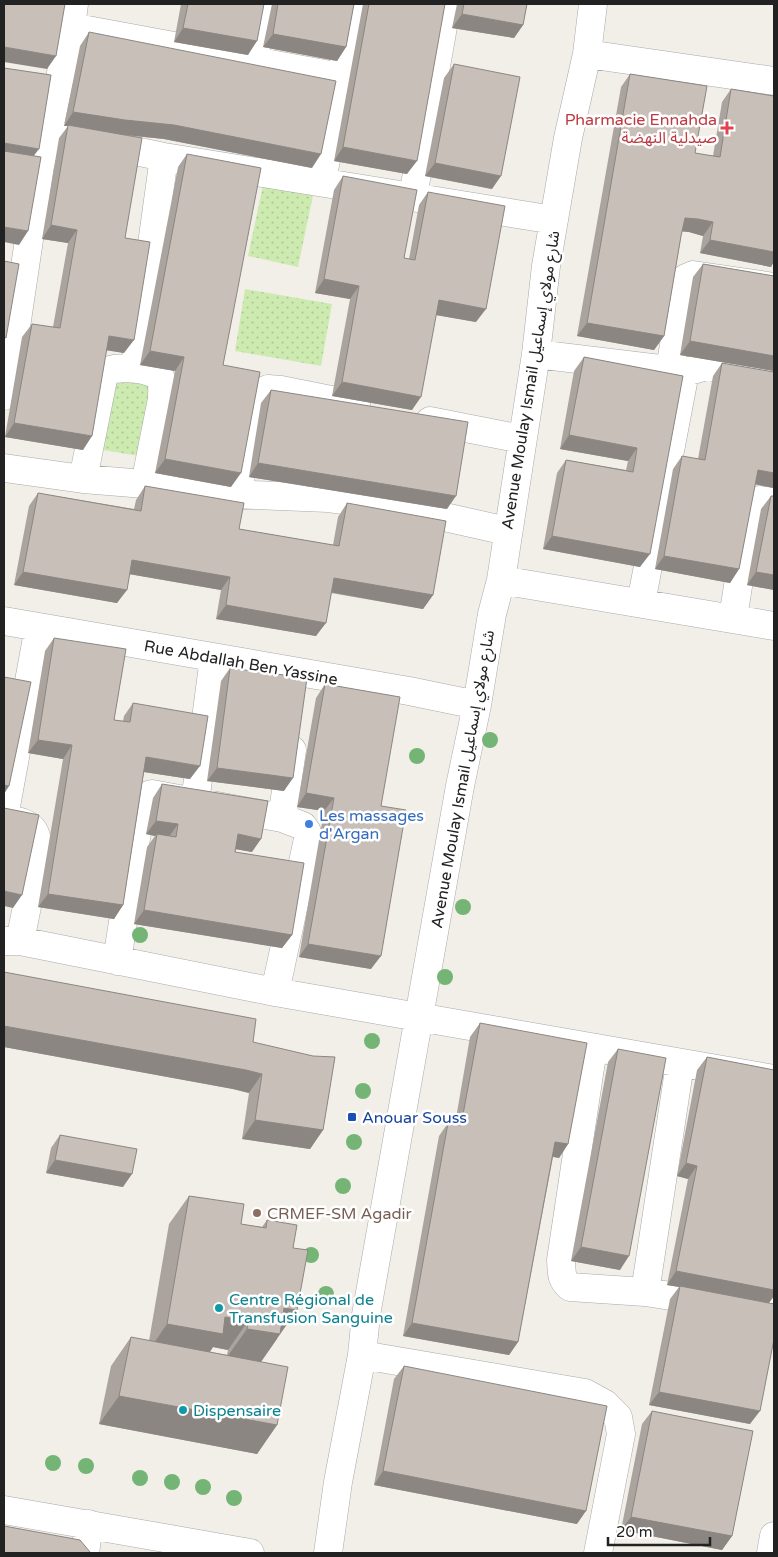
<svg xmlns="http://www.w3.org/2000/svg" width="778" height="1557" font-family="'Varela Round','Noto Sans Arabic',sans-serif">
  <style>
    .garden { fill: url(#garden-dots) }
    .lines { fill: none; stroke-linecap: round; stroke-linejoin: round }
    .minor-casing { stroke: #a9a9a9; stroke-width: 29 }
    .minor { stroke: #fff; stroke-width: 28 }
    .tree { fill: #74b475 }
    .wall { fill: #aba49e; fill-rule: evenodd }
    .shaded-wall { fill: #8b8681 }
    .building { fill: #c7bfb8; stroke: #8b8681 }
    .health-dot { fill: #e0444e; stroke: #fff; stroke-width: 2 }
    .shop-dot { fill: #3f7fe0; stroke: #fff; stroke-width: 2 }
    .transit-dot { fill: #1a4fb4; stroke: #fff; stroke-width: 2 }
    .education-dot { fill: #8d6e63; stroke: #fff; stroke-width: 2 }
    .culture-dot { fill: #0f9aa8; stroke: #fff; stroke-width: 2 }
    .labels { text-anchor: middle; stroke-width: 5; stroke-linejoin: round; paint-order: stroke }
    .health-label { font-size: 16px; fill: #be3a42; stroke: #fff; text-anchor: end }
    .street-label { font-size: 16px; fill: #222; stroke: #fff }
    .shop-label { font-size: 16px; fill: #366cbe; stroke: #fff; text-anchor: start }
    .transit-label { font-size: 16px; fill: #164399; stroke: #fff; text-anchor: start }
    .education-label { font-size: 16px; fill: #785e54; stroke: #fff; text-anchor: start }
    .culture-label { font-size: 16px; fill: #0d838f; stroke: #fff; text-anchor: start }
  </style>
  <defs>
    <pattern id="garden-dots" width="8" height="8" patternUnits="userSpaceOnUse" patternTransform="scale(1.25)"><rect width="8" height="8" fill="#cdebb0"/><path d="M2 2h.1M6 6h.1" fill="none" stroke="#b0c997" stroke-width="1.8" stroke-linecap="round"/></pattern>
  </defs>
  <rect width="100%" height="100%" fill="#f2efe9"/>
  <path class="garden" d="M265 176 315 186 298 267 248 256Z
    M245 289 332 304 321 366 235 351Z
    M115 379 152 385 139 456 103 450Z"/>
  <g class="lines">
    <defs>
      <path id="minor" d="M71 27 341 77
        M587 54 774 81
        M254 62 264 4
        M48 133 71 27 74 4
        M4 160 40 166 48 133 164 157 554 220
        M322 181 355 4
        M413 196 447 4
        M536 354 685 372 641 603
        M4 366 10 367 4 396
        M10 367 40 166
        M135 368 164 157
        M670 371 683 285 686 278 693 275 774 287
        M685 372 707 366 774 377
        M430 421 522 439
        M4 468 83 479 145 484 204 493 328 498 400 507 507 531
        M83 479 104 374C110 364 156 368 161 379 163 385 162 393 162 399L145 484
        M237 496 251 422 256 399 260 393 268 389 281 390 356 405
        M501 580 774 626
        M733 618 741 567 756 504 760 500 774 502
        M4 621 409 691 477 705
        M195 802 214 658
        M4 817 39 627
        M4 817C27 824 38 824 38 852L20 941
        M282 818 292 750
        M4 941H20L275 992 774 1079
        M117 961 141 806 148 795 152 794 282 818 303 826 307 832 308 839 275 992
        M593 1048 561 1260C562 1272 560 1278 570 1287L645 1292
        M680 1064 645 1292 774 1312
        M362 1355 585 1393 605 1404 618 1417 621 1434 598 1553
        M4 1510 250 1553
        M85 1553 89 1524
        M328 1553 338 1482 362 1355 366 1315 460 786 477 705 492 614 501 580 536 354 546 266 568 138 587 54 593 4
        M771 1553 774 1536"/>
    </defs>
    <use href="#minor" class="minor-casing"/>
    <use href="#minor" class="minor"/>
  </g>
  <g class="tree">
    <circle cx="490" cy="740" r="8"/>
    <circle cx="417" cy="756" r="8"/>
    <circle cx="463" cy="907" r="8"/>
    <circle cx="140" cy="935" r="8"/>
    <circle cx="445" cy="977" r="8"/>
    <circle cx="372" cy="1041" r="8"/>
    <circle cx="363" cy="1091" r="8"/>
    <circle cx="354" cy="1142" r="8"/>
    <circle cx="343" cy="1186" r="8"/>
    <circle cx="311" cy="1255" r="8"/>
    <circle cx="326" cy="1294" r="8"/>
    <circle cx="53" cy="1463" r="8"/>
    <circle cx="86" cy="1466" r="8"/>
    <circle cx="140" cy="1478" r="8"/>
    <circle cx="172" cy="1482" r="8"/>
    <circle cx="203" cy="1487" r="8"/>
    <circle cx="234" cy="1498" r="8"/>
  </g>
  <path class="wall" d="M181 4H264L248 55 174 42Z
    M272 4H354L346 47 337 61 263 47Z
    M363 4H445L407 174 334 161Z
    M457 4H527L523 25 514 38 452 28Z
    M89 32 312 168 164 139 125 135 124 353 106 350 83 450 5 437 22 337 32 324 53 327 68 243 42 239 59 138 68 126H64L80 46Z
    M454 64 492 189 425 176 444 78Z
    M630 74 695 153 713 156 722 102 731 89 774 96V261L771 267 700 253 703 236 689 232 682 231 664 336 654 350 577 336 621 87Z
    M187 154 223 365 231 487 155 473 175 371 140 365 178 167Z
    M343 176 404 258 409 259 419 205 428 192 476 322 436 315 412 410 332 396 350 299 315 293 334 190Z
    M703 264 774 276V371L680 355 693 277Z
    M584 357 683 376 640 567 543 549 557 473 566 460 626 470 628 461 560 449 574 371Z
    M722 363 774 372V488L755 484 739 569 730 583 655 569 673 469 682 456 698 459 713 376Z
    M271 390 447 509 249 477 261 403Z
    M145 486 239 529 333 545 338 517 347 503 433 595 423 609 331 593 316 636 216 619 221 590 129 574 117 603 14 585 29 506 38 493 134 509 136 500Z
    M771 496H774V590L747 585 761 509Z
    M54 638 114 720 123 721 124 716 133 703 190 779 144 772 123 905 114 919 38 907 63 759 28 753 45 651Z
    M230 668 284 791 207 781 221 681Z
    M325 684 381 806 371 969 299 957 324 811 297 807 316 698Z
    M162 784 252 852 236 849 235 852 292 935 282 948 134 924 147 847 155 836 146 834 153 798Z
    M4 972 253 1042 323 1130 310 1149 242 1139 249 1093 233 1089 4 1047Z
    M480 1023 568 1144 559 1158 553 1157 518 1342 509 1355 403 1336 439 1136 448 1123 455 1124 470 1037Z
    M618 1049 620 1270 571 1261 608 1062Z
    M707 1057 774 1070V1296L769 1303 750 1424 649 1405 670 1299 679 1287 667 1285 688 1179 677 1176 697 1070Z
    M60 1135 123 1187 46 1173 51 1148Z
    M189 1196 241 1224 262 1227 267 1220 277 1339 261 1362 277 1425 257 1454 99 1424 111 1366 131 1337 149 1341 169 1224ZM213 1347 228 1350 227 1355 210 1352Z
    M404 1366 577 1524 374 1485 394 1379Z
    M652 1411 732 1536 722 1550 621 1530 642 1424Z"/>
  <path class="shaded-wall" d="M462 14 523 25 514 38 452 28Z
    M183 28 257 41 248 55 174 42Z
    M273 34 346 47 337 61 263 47Z
    M4 47 56 56 47 69 4 62Z
    M73 112 174 125 321 154 312 168 164 139 116 134 68 125V126H64Z
    M4 143 39 149 29 162 4 158Z
    M343 147 417 161 407 174 334 161Z
    M435 163 501 176 492 189 425 176Z
    M685 218 698 219 713 222 703 236 689 232 676 231Z
    M51 225 77 230 68 243 42 239Z
    M4 227 28 231 19 245 4 242Z
    M710 240 774 252V261L771 267 700 253Z
    M324 279 359 286 350 299 315 293Z
    M439 300 486 309 476 322 430 314Z
    M587 323 664 336 654 350 577 336Z
    M109 336 134 340 124 353 99 349Z
    M690 341 774 356V371L680 355Z
    M150 351 184 357 175 371 140 365Z
    M342 382 421 397 412 410 332 396Z
    M14 423 92 436 83 450 5 437Z
    M569 435 637 448 628 461 560 449Z
    M165 459 241 473 231 487 155 473Z
    M258 463 456 496 447 509 249 477Z
    M758 470 774 473V488L748 483Z
    M552 536 650 554 640 567 543 549Z
    M664 556 739 569 730 583 655 569Z
    M132 560 230 577 221 590 123 573Z
    M23 572 127 590 117 603 14 585Z
    M756 572 774 575V590L747 585Z
    M334 578 433 595 423 609 324 591Z
    M226 605 326 623 316 636 216 619Z
    M38 740 72 745 63 759 28 753Z
    M146 757 200 766 190 779 137 771Z
    M217 768 293 778 284 791 207 781Z
    M4 785 9 786 4 794Z
    M306 793 334 798 324 811 297 807Z
    M156 821 178 824 168 838 157 834 155 836 146 834Z
    M238 834 261 839 252 852 229 848Z
    M4 891 22 895 13 908 4 906Z
    M48 894 123 905 114 919 38 907Z
    M144 910 292 935 282 948 134 924Z
    M308 944 381 956 371 969 299 957Z
    M4 1026 246 1070 262 1074 249 1093 233 1089 4 1047Z
    M255 1120 323 1130 310 1149 242 1139Z
    M555 1142 568 1144 559 1158 546 1155Z
    M55 1160 132 1174 123 1187 46 1173Z
    M686 1163 697 1166 688 1179 677 1176Z
    M581 1247 629 1256 620 1270 571 1261Z
    M676 1271 774 1290V1296L768 1304 680 1286 679 1287 667 1285Z
    M284 1308 297 1310 260 1363 227 1357 247 1329Z
    M225 1317 248 1321 228 1350 213 1347 203 1362 147 1353 167 1324Z
    M412 1323 518 1342 509 1355 403 1336Z
    M659 1392 760 1411 750 1424 649 1405Z
    M119 1396 277 1425 257 1454 99 1424Z
    M383 1471 586 1511 577 1524 374 1485Z
    M631 1517 732 1536 722 1550 621 1530Z"/>
  <path class="building" d="M4 4H65L56 56 4 47Z
    M188 4H264L257 41 183 28Z
    M278 4H354L346 47 273 34Z
    M369 4H445L417 161 343 147Z
    M464 4H527L523 25 462 14Z
    M89 32 336 81 321 154 174 125 125 120 73 112Z
    M454 64 520 77 501 176 435 163Z
    M4 68 51 75 39 149 4 143Z
    M630 74 707 86 695 153 707 155 720 157 731 89 774 96V252L710 240 713 222 698 219 685 218 681 236 664 336 587 323Z
    M68 125 142 138 125 238 150 242 134 340 109 336 92 436 14 423 32 324 60 328 77 230 51 225Z
    M4 151 41 157 28 231 4 227Z
    M187 154 261 168 223 365 260 372 241 473 165 459 184 357 150 351Z
    M343 176 417 190 404 258 415 260 428 192 505 206 486 309 439 300 421 397 342 382 359 286 324 279Z
    M4 261 19 264 6 338 4 337Z
    M703 264 774 276V356L690 341Z
    M584 357 683 376 650 554 552 536 566 460 633 472 635 461 637 448 569 435Z
    M722 363 774 372V473L758 470 739 569 664 556 682 456 705 460Z
    M271 390 468 422 456 496 258 463Z
    M145 486 244 503 239 529 339 546 347 503 446 521 433 595 334 578 326 623 226 605 230 577 132 560 127 590 23 572 38 493 141 511Z
    M771 496H774V575L756 572Z
    M54 638 126 649 114 720 130 722 133 703 208 716 200 766 146 757 123 905 48 894 72 745 38 740Z
    M230 668 307 678 293 778 217 768Z
    M4 677 31 682 9 786 4 785Z
    M325 684 400 697 381 806 406 810 381 956 308 944 334 798 306 793Z
    M162 784 268 801 261 839 238 834 235 852 304 863 292 935 144 910 157 834 176 837 178 824 156 821Z
    M4 808 39 815 22 895 4 891Z
    M4 972 256 1019 253 1042 313 1056 335 1057 323 1130 255 1120 262 1074 246 1070 4 1026Z
    M480 1023 587 1043 568 1144 555 1142 518 1342 412 1323 448 1123 461 1125Z
    M618 1049 666 1058 629 1256 581 1247Z
    M707 1057 774 1070V1290L676 1271 697 1166 686 1163Z
    M60 1135 137 1149 132 1174 55 1160Z
    M189 1196 244 1204 241 1224 266 1228 267 1220 297 1225 293 1248 308 1250 297 1310 284 1308 280 1334 247 1329 248 1321 225 1317 223 1334 167 1324Z
    M680 1286 774 1304V1339L760 1411 659 1392Z
    M131 1337 288 1367 277 1425 119 1396Z
    M404 1366 607 1406 586 1511 383 1471Z
    M652 1411 753 1431 732 1536 631 1517Z
    M4 1526 80 1540 90 1552 89 1553H4Z"/>
  <path class="health-dot" d="M724.5 120.5h5v5h5v5h-5v5h-5v-5h-5v-5h5z"/>
  <circle class="shop-dot" cx="309" cy="824" r="5"/>
  <rect class="transit-dot" x="347" y="1112" width="10" height="10" rx="2.5"/>
  <circle class="education-dot" cx="257" cy="1213" r="5"/>
  <g class="culture-dot">
    <circle cx="219" cy="1308" r="5"/>
    <circle cx="183" cy="1410" r="5"/>
  </g>
  <g class="labels">
    <g class="health-label">
      <text x="717" y="125">Pharmacie Ennahda<tspan x="717" dy="18">صيدلية النهضة</tspan></text>
    </g>
    <g class="street-label">
      <text transform="translate(530 380) rotate(-81)" y="6">Avenue Moulay Ismail شارع مولاي إسماعيل</text>
      <text transform="translate(241 662) rotate(10)" y="6">Rue Abdallah Ben Yassine</text>
      <text transform="translate(462 779) rotate(-80)" y="6">Avenue Moulay Ismail شارع مولاي إسماعيل</text>
    </g>
    <g class="shop-label">
      <text x="319" y="821">Les massages<tspan x="319" dy="18">d'Argan</tspan></text>
    </g>
    <g class="transit-label">
      <text x="362" y="1123">Anouar Souss</text>
    </g>
    <g class="education-label">
      <text x="267" y="1219">CRMEF-SM Agadir</text>
    </g>
    <g class="culture-label">
      <text x="229" y="1305">Centre Régional de<tspan x="229" dy="18">Transfusion Sanguine</tspan></text>
      <text x="193" y="1416">Dispensaire</text>
    </g>
  </g>
  <rect width="778" height="1557" fill="none" stroke="#222222" stroke-width="10"/>
  <path d="M608 1537v8h102v-8" fill="none" stroke="#222222" stroke-width="2.5"/>
  <text x="616" y="1537" font-size="15" fill="#222222" stroke="#ffffff" stroke-width="4" paint-order="stroke">20 m</text>
</svg>
